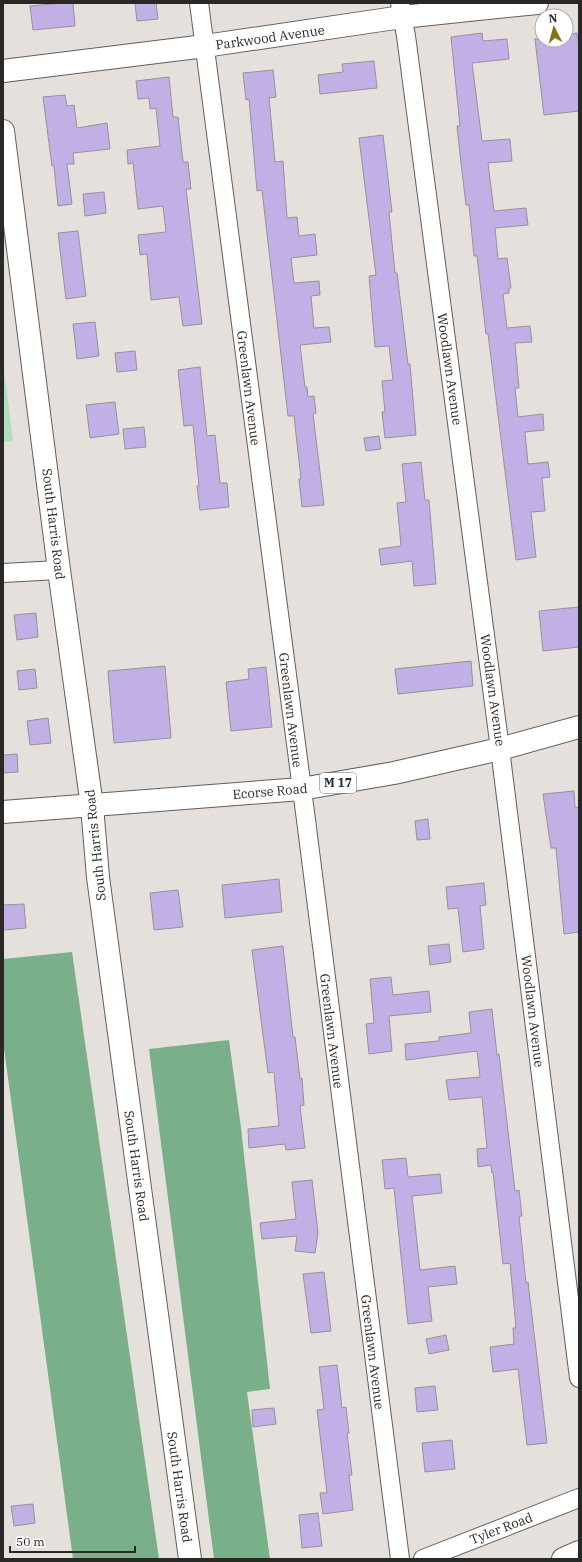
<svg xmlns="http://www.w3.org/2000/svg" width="582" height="1562" font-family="'IBM Plex Serif',serif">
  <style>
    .green { fill: #b1debd }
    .forest { fill: #79af89 }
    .building { fill: #c2afe6; stroke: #949398 }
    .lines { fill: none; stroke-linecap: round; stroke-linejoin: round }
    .minor-casing { stroke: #635e5a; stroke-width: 20 }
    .tertiary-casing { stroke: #635e5a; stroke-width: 24 }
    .secondary-casing { stroke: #635e5a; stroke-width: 24 }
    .primary-casing { stroke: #635e5a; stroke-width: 24 }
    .motorway-casing { stroke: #635e5a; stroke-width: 24 }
    .minor { stroke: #fff; stroke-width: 18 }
    .tertiary { stroke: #fff; stroke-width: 22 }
    .secondary { stroke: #fff; stroke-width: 22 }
    .primary { stroke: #fff; stroke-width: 22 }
    .motorway { stroke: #fff; stroke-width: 22 }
    .labels { text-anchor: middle; stroke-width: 3.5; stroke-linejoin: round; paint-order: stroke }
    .shield { fill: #fff; stroke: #6a6868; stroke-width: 1 }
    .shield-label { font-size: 12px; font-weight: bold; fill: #2a2827 }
    .street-label { font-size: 13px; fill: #2a2827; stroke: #fff }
  </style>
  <rect width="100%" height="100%" fill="#e5e0db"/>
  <path class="green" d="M3 362 13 441 3 442Z"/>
  <path class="forest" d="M72 952 159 1559H73L3 1041V959Z
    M229 1040 241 1128 270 1389 247 1392 270 1559H214L149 1049Z"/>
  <path class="building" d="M62 3H73L75 26 33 30 30 6Z
    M135 3H156L158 19 137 21Z
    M482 33 483 41 507 39 509 59 472 63 482 141 510 139 512 161 488 163 494 211 526 208 528 225 495 228 498 259 507 258 511 288H509V293L503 294 507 328 530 326 532 342 515 343 519 388H515L518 417 543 414 544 430 525 432 528 464 548 462 550 477 542 478 545 511 531 512 536 557 516 560 488 334H486L477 256H474L469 205H466L460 154 457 126H460L451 37Z
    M577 33 579 50V111L544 115 535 39 566 40V35Z
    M374 61 377 88 320 94 318 75 343 72 342 64Z
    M273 70 276 97 269 98 275 162 283 161 287 218 297 217 299 236 315 234 317 255 291 258 294 283 319 281 320 295 311 296 314 328 329 327 331 342 300 345 305 387H307L308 397 314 396 316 413 313 414 324 505 302 507 299 479H301L294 416H288L262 190 257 191 249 99 246 100 243 73Z
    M169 77 173 117H178L183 162H188L191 189H186L202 324 183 326 179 297 151 300 147 254 140 255 138 235 166 232 163 206 138 209 133 163 128 164 127 150 160 146 156 108 150 109 149 98 138 99 136 81Z
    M65 95 67 106 74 105 77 128 107 123 110 149 73 153 74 164H67L72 204 58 206 54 166H52L43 97Z
    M383 135 392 212H389L395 273H397L408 364H410L416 435 385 438 382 412H385L382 381 393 380 389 346 375 347 369 276 376 275 359 138Z
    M104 192 106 213 85 216 83 194Z
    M78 231 86 296 66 299 58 233Z
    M95 322 99 356 77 359 73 324Z
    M135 351 137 370 117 372 115 353Z
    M200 367 207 436 215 435 220 483H227L229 507 200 510 197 486H199L193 425 184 426 178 370Z
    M115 402 119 434 90 438 86 405Z
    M144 427 146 447 125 449 123 429Z
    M379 436 381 449 366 451 364 438Z
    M421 462 425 500H429L436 584 414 586 412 561 381 565 379 549 401 546 397 503 406 502 402 464Z
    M579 607V647L543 651 539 611Z
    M36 613 38 637 17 640 14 615Z
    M471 661 473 686 398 694 395 669Z
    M165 666 171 738 114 743 108 671Z
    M266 667 272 727 231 731 226 682 249 679 248 669Z
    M35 669 37 688 19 690 17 671Z
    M48 718 51 743 30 745 27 721Z
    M17 754 18 772 3 773V755Z
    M574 791 575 808 579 807V932L564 934 556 848H551L543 794Z
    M428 819 430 839 417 840 415 821Z
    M279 879 282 912 225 918 222 885Z
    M484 883 486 905 480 906 484 949 463 952 458 908 448 909 446 887Z
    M178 890 183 927 154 930 150 893Z
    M24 904 26 928 3 930V905Z
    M449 944 451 962 430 965 428 946Z
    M283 946 293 1037H295L300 1079 302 1078 304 1105 300 1106 305 1148 286 1150 285 1144 249 1148 248 1129 279 1126 274 1072 268 1073 252 950Z
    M391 977 393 995 429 991 431 1012 389 1016 392 1051 369 1054 366 1024 374 1023 370 979Z
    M492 1009 497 1055 499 1054 515 1191 519 1190 522 1216H519L526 1283 528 1282 547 1443 527 1445 518 1369 493 1372 490 1347 514 1344 513 1328H516L510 1263 503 1264 493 1172 492 1173 491 1165 478 1167 477 1149 487 1148 482 1097 449 1100 446 1080 480 1077 477 1051 406 1060 405 1044 439 1041V1037L471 1033 469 1012Z
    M406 1158 408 1177 440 1174 442 1193 412 1196 420 1270 455 1266 457 1284 428 1287 432 1321 408 1324 394 1188 385 1189 382 1160Z
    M312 1180 318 1233 315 1253 295 1251 297 1236 262 1239 260 1223 296 1219 292 1182Z
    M324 1272 331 1331 311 1333 303 1274Z
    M446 1335 449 1350 429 1354 426 1339Z
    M337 1365 342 1408 346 1407 349 1433H347L352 1475H349L353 1510 323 1514 320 1493H327L317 1410 324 1409 319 1367Z
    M435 1386 438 1410 417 1412 415 1388Z
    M274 1408 276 1424 253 1427 252 1410Z
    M452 1440 455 1469 425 1472 422 1443Z
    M33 1504 35 1523 14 1526 11 1506Z
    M318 1513 322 1546 302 1548 299 1515Z"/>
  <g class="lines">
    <defs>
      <path id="minor" d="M199 3 306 820 400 1559
        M400 3 406 36 500 749 579 1378
        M3 573 59 570
        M423 1559 579 1498"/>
      <path id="tertiary" d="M3 71 205 46 402 17 537 3
        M3 131 59 570 92 806"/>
      <path id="secondary" d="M92 806 98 877 190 1559"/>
      <path id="primary" d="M3 812 301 789 394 773 500 749 579 727"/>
      <path id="motorway" d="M563 1559 579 1552"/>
    </defs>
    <use href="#minor" class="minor-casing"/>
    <use href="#tertiary" class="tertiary-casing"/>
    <use href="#secondary" class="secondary-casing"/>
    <use href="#primary" class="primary-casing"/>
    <use href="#motorway" class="motorway-casing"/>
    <use href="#minor" class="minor"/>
    <use href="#tertiary" class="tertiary"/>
    <use href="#secondary" class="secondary"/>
    <use href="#primary" class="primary"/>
    <use href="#motorway" class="motorway"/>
  </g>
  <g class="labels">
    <rect class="shield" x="320" y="773" width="36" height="20" rx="3"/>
    <g class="shield-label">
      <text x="338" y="787">M 17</text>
    </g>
    <g class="street-label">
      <text transform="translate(270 37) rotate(-8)" y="5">Parkwood Avenue</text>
      <text transform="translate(450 369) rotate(82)" y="5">Woodlawn Avenue</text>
      <text transform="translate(249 388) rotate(83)" y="5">Greenlawn Avenue</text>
      <text transform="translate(54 524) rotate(83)" y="5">South Harris Road</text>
      <text transform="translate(493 690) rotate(82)" y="5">Woodlawn Avenue</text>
      <text transform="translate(291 710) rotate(83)" y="5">Greenlawn Avenue</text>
      <text transform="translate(270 791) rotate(-5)" y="5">Ecorse Road</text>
      <text transform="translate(95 845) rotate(-96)" y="5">South Harris Road</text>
      <text transform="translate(533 1011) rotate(83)" y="5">Woodlawn Avenue</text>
      <text transform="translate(332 1031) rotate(83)" y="5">Greenlawn Avenue</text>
      <text transform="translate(137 1166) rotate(82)" y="5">South Harris Road</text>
      <text transform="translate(373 1352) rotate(83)" y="5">Greenlawn Avenue</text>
      <text transform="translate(180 1487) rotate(82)" y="5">South Harris Road</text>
      <text transform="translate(501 1528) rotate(-21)" y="5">Tyler Road</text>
    </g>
  </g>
  <rect width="582" height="1562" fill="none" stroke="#2a2827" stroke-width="8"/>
  <g transform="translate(554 28) rotate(354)"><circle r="19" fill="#ffffff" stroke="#aaa9a9"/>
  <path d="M0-3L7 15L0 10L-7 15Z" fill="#887112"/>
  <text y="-6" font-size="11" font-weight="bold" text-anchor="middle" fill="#2a2827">N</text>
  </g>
  <path d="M10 1546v6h125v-6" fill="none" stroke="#2a2827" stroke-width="2"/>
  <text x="16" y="1546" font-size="12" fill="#2a2827" stroke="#ffffff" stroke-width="3" paint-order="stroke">50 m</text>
</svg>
